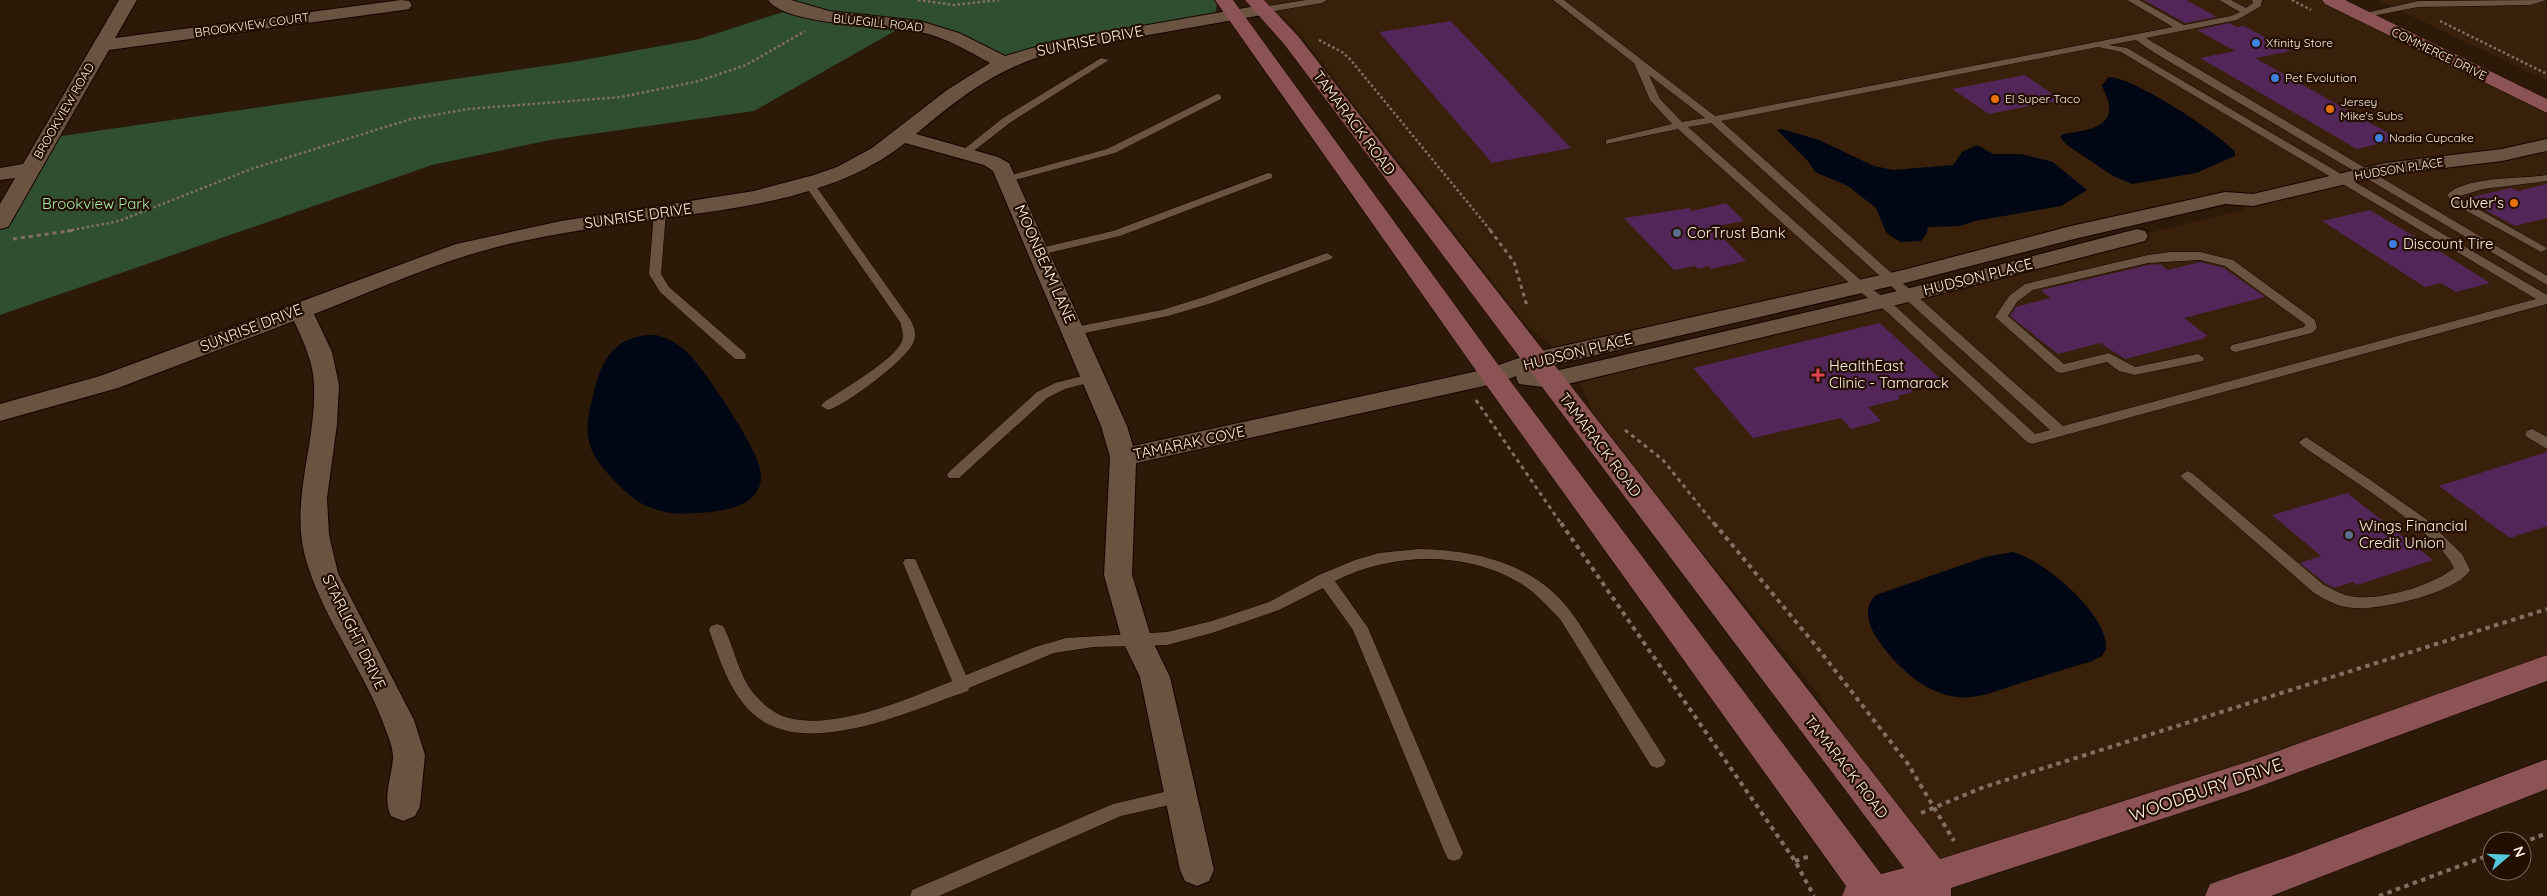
<svg xmlns="http://www.w3.org/2000/svg" width="2547" height="896" font-family="Quicksand,sans-serif">
  <style>
    .built { fill: #39200a }
    .green { fill: #304e30 }
    .water { fill: #000714 }
    .building { fill: #522658 }
    .lines { fill: none; stroke-linecap: round; stroke-linejoin: round }
    .lane-casing { stroke: #140400; stroke-width: 1 }
    .street-casing { stroke: #140400; stroke-width: 2 }
    .secondary-casing { stroke: #140400; stroke-width: 1 }
    .path-far2 { stroke: #827162; stroke-width: 2.5; stroke-dasharray: 2.5 2.5; stroke-linecap: butt }
    .path-far1 { stroke: #827162; stroke-width: 3; stroke-dasharray: 4 4; stroke-linecap: butt }
    .path { stroke: #827162; stroke-width: 4; stroke-dasharray: 4.5 4.5; stroke-linecap: butt }
    .lane { fill: #6b5341; fill-rule: evenodd }
    .street { fill: #6b5341; fill-rule: evenodd }
    .secondary { fill: #8b5353; fill-rule: evenodd }
    .shop-dot { fill: #3f7fe0; stroke: #230f02; stroke-width: 2 }
    .food-dot { fill: #e8710a; stroke: #230f02; stroke-width: 2 }
    .service-dot { fill: #5c6f8a; stroke: #230f02; stroke-width: 2 }
    .health-dot { fill: #e0444e; stroke: #230f02; stroke-width: 2 }
    .labels { text-anchor: middle; stroke-width: 4.5; stroke-linejoin: round; paint-order: stroke }
    .far-street-label { font-size: 12px; fill: #fceee3; stroke: #230f02 }
    .far-poi-label { font-size: 12px; fill: #fceee3; stroke: #230f02; text-anchor: start }
    .street-label { font-size: 15px; fill: #fceee3; stroke: #230f02 }
    .poi-label { font-size: 15px; fill: #fceee3; stroke: #230f02; text-anchor: start }
    .park-label { font-size: 15px; fill: #a1eca0; stroke: #230f02 }
    .near-street-label { font-size: 18px; fill: #fceee3; stroke: #230f02 }
  </style>
  <rect width="100%" height="100%" fill="#2d1908"/>
  <path class="built" d="M1262 0H2331L2547 107V668L1932 877 1815 690 1677 521 1592 411 1576 374 2242 210 2252 200 2225 198 1561 354 1526 325 1295 28Z
    M2378 0H2547V81Z"/>
  <path class="green" d="M777 0H1214L1217 5 1214 19 1082 41 1004 63 907 24 754 111 550 140 432 165 0 315V222L48 138 578 61 699 39 792 9Z"/>
  <path class="water" d="M2109 77C2133 77 2219 133 2235 152V156L2196 173 2132 184 2113 176 2067 145 2060 137 2063 134C2079 131 2111 130 2109 107 2109 100 2104 92 2102 85Z
    M1782 129 1819 140 1874 166 1893 170 1953 165 1962 152 1977 145 1993 154H2021L2053 162 2087 190 2061 206 1975 221 1960 226 1928 227 1927 233 1921 241 1901 242 1892 237 1886 232 1876 208 1848 186 1815 172 1808 161 1777 130Z
    M656 335C669 339 679 344 688 353 705 370 754 444 759 465 761 472 762 481 759 487 751 509 716 512 696 513 656 516 636 505 610 476 603 468 594 458 591 448 585 432 588 416 592 400 600 363 612 334 656 335Z
    M2013 552C2044 560 2109 615 2106 649L2102 656 2090 662C2068 668 2046 675 2024 682 2003 688 1979 700 1957 697 1923 693 1894 664 1876 637 1868 624 1863 607 1876 595L1985 557Z"/>
  <path class="building" d="M2144 0H2186L2217 17 2185 23Z
    M1451 21 1571 148 1492 163 1379 32Z
    M2229 23 2237 27 2244 26 2291 51 2255 58 2399 139 2357 149 2200 58 2235 51 2197 30Z
    M2025 75 2061 100 1989 114 1952 89Z
    M2547 184V218L2515 226 2485 210 2491 208 2472 197 2511 188 2518 191Z
    M1726 203 1744 221 1712 227 1746 261 1711 269 1709 266 1698 269 1695 266 1674 270 1624 218 1689 208 1692 211Z
    M2370 210 2444 254 2490 283 2456 292 2441 283 2425 287 2322 221Z
    M2200 262 2224 268 2265 297 2184 318 2208 336 2204 337 2206 338 2125 359 2100 343 2058 354 2010 316 2016 307 2050 298 2041 290 2148 265 2160 264 2168 270Z
    M1880 323 1944 382 1911 390 1913 392 1898 396 1900 399 1868 407 1881 421 1851 429 1841 418 1753 438 1693 368Z
    M2547 452V526L2510 538 2439 486Z
    M2347 493 2433 560 2357 585 2353 582 2334 588 2325 583 2300 563 2321 556 2272 515Z"/>
  <g class="lines">
    <defs>
      <path id="lane" d="M1306 0H1327L1322 3 1262 13 1257 10 1262 7Z
        M1553 0H1564L1715 116 2173 27 2127 0H2139L2184 25 2231 16 2240 12 2219 0H2231L2246 8 2253 3 2252 0H2262L2261 6 2237 20 2146 38 2547 276V285L2153 52 2136 40 2109 45 2127 48 2547 295V304L2032 444 2027 442 1887 312 1856 289 1678 129 1606 144V140L1672 124 1650 100 1634 63ZM2098 47 2121 52 2536 299 2063 426 1721 121ZM1649 75 1705 118 1682 122 1660 99ZM1711 123 2050 430 2035 434 1895 306 1864 283 1688 127Z
        M2547 0 2530 5 2418 7 2362 18 2357 15 2418 1Z
        M1101 58 1109 60 1011 122 967 156 963 157 958 154 1003 118Z
        M1217 94 1221 95V99L1115 153 1008 182 1003 179 1004 177 1107 149Z
        M1268 173 1272 174V178L1120 236 1040 255 1034 251 1036 249 1113 231Z
        M2547 175V181L2483 189 2460 196 2464 201 2545 247 2547 249 2541 252 2456 205 2447 195C2464 176 2522 179 2547 175Z
        M809 181 813 182 910 319C914 326 917 334 914 341 909 358 845 406 828 410L821 406 823 403C841 390 895 360 902 341 904 335 902 328 900 322L804 184Z
        M660 209 666 212 661 274 669 287 745 353 746 356 745 359H735L660 292 649 274 654 212Z
        M2171 252H2200L2233 260 2315 320 2317 328 2312 333 2236 352 2232 351 2230 348 2232 345 2304 327 2305 324 2225 266 2200 260 2148 263 2033 290 2017 302 2008 316 2064 364 2109 353 2135 367 2198 354 2204 358 2203 361 2135 375 2119 371 2107 362 2062 373 2057 372 1995 317 2009 296 2025 284 2148 255Z
        M1327 253 1333 257 1331 259 1212 303 1168 316 1075 335 1069 331 1075 327 1162 310 1204 297Z
        M1094 373 1099 374 1101 377 1099 380 1065 389 1047 398 959 478H949L947 475 949 472 1037 392 1055 383Z
        M2532 429 2547 437V449L2527 437 2525 434 2527 431Z
        M2306 437 2372 481 2426 519 2462 554 2470 570C2457 593 2378 611 2353 608 2338 607 2326 600 2314 593L2180 476 2187 471 2192 473 2324 585C2333 589 2340 594 2349 596 2378 602 2432 586 2454 568 2439 532 2336 470 2301 445L2299 442Z
        M1419 549C1476 550 1536 564 1571 612 1582 627 1592 644 1602 660 1622 692 1643 724 1663 756L1666 761 1663 766 1657 768 1651 766 1560 619C1547 606 1535 592 1520 583 1465 550 1390 553 1335 581L1368 628 1463 853 1460 859 1454 861 1448 859 1445 853 1353 630 1323 588 1279 610 1212 633 1167 645 1093 647 1054 653 969 688 968 691C907 711 792 769 742 702 726 681 718 655 709 630L711 626 717 624 723 626C735 648 738 675 755 695 764 705 776 715 789 718 837 730 908 699 952 681L903 563 905 559H915L917 563 966 675 1035 647 1066 638 1167 632 1212 621 1269 602 1319 575 1355 560 1379 553Z
        M1181 788 1187 791 1190 796 1187 801 1121 816 939 896H910L912 890 1113 804Z"/>
      <path id="street" d="M119 0H137L115 38 401 0 409 1 412 5 409 9 403 10 109 50 11 222 8 227 0 229V204L15 178 0 180V168L23 164Z
        M768 0H791L829 11 920 21 959 33 1005 56 1056 41 1262 5 1268 6 1271 10 1268 14 1262 15 1058 51C997 68 964 94 916 134L998 157 1009 163 1127 426 1133 446 1487 369 1536 352 1903 270 2071 226 2225 192 2253 194 2385 163 2502 149 2547 139V151L2502 161 2385 175 2253 206 2225 204 2074 239 1905 283 1532 370 1551 372 1906 289 2137 229 2145 231 2148 236 2145 241 1909 302 1551 388 1519 384 1516 378 1517 376 1493 384 1136 463 1132 575 1152 640 1170 677 1214 870 1209 881 1197 886 1185 881 1180 870 1140 677 1122 640 1104 575 1110 457 1101 426 993 171 984 165 905 143C835 199 736 208 651 220 605 226 559 233 513 243 445 258 379 289 314 314L332 352 339 385 337 424 327 498 329 535 338 573 414 720 425 755 420 806 415 816 403 821 391 816C382 798 392 777 393 757 393 746 386 731 382 720 360 662 306 594 301 533 297 483 316 436 314 386 314 363 303 341 294 321L118 388 0 421V404L100 376 456 244 561 221 754 191 814 175 837 167 872 148 947 90 990 63C968 51 945 37 920 32 888 24 787 27 768 0Z"/>
      <path id="secondary" d="M1215 0H1233L1502 370 1881 874 1904 868 1284 44 1245 0H1264L1298 36 1940 859 2247 762 2547 655V681L2247 791 1951 888V896H1842L1846 886 1484 382Z
        M2322 0H2345L2547 99V113L2325 4Z
        M2547 759V789L2271 896H2205L2210 884 2293 855Z"/>
    </defs>
    <use href="#lane" class="lane-casing"/>
    <use href="#street" class="street-casing"/>
    <use href="#secondary" class="secondary-casing"/>
    <path class="path-far2" d="M918 0 954 5 999 0
      M2292 0 2311 10
      M2440 21 2547 74
      M1319 40 1342 52 1350 59 1491 231
      M67 231 119 221 254 168 411 119 468 109 621 97 699 81 746 65 805 31"/>
    <path class="path-far1" d="M1490 230 1514 262 1527 306
      M13 239 76 230
      M1476 400 1562 525
      M1625 430 1663 460 1715 525"/>
    <path class="path" d="M1561 523 1795 861 1814 896
      M1714 523 1816 646 1908 764 1954 841
      M1921 813 1984 787 2547 609
      M2522 843 2547 833
      M1795 861 1810 856
      M2379 896 2492 854"/>
    <use href="#lane" class="lane"/>
    <use href="#street" class="street"/>
    <use href="#secondary" class="secondary"/>
  </g>
  <g class="shop-dot">
    <circle cx="2256" cy="43" r="5"/>
    <circle cx="2275" cy="78" r="5"/>
    <circle cx="2379" cy="138" r="5"/>
    <circle cx="2393" cy="244" r="5"/>
  </g>
  <g class="food-dot">
    <circle cx="1995" cy="99" r="5"/>
    <circle cx="2330" cy="109" r="5"/>
    <circle cx="2514" cy="203" r="5"/>
  </g>
  <g class="service-dot">
    <circle cx="1677" cy="233" r="5"/>
    <circle cx="2349" cy="535" r="5"/>
  </g>
  <path class="health-dot" d="M1815.5 367.5h5v5h5v5h-5v5h-5v-5h-5v-5h5z"/>
  <g class="labels">
    <g class="far-street-label">
      <text transform="translate(878 23) rotate(6)" y="4">BLUEGILL ROAD</text>
      <text transform="translate(252 25) rotate(-8)" y="4">BROOKVIEW COURT</text>
      <text transform="translate(2439 54) rotate(26)" y="4">COMMERCE DRIVE</text>
      <text transform="translate(64 111) rotate(-60)" y="4">BROOKVIEW ROAD</text>
      <text transform="translate(2399 169) rotate(-9)" y="4">HUDSON PLACE</text>
    </g>
    <g class="far-poi-label">
      <text x="2266" y="47">Xfinity Store</text>
      <text x="2285" y="82">Pet Evolution</text>
      <text x="2005" y="103">El Super Taco</text>
      <text x="2340" y="106">Jersey<tspan x="2340" dy="14">Mike's Subs</tspan></text>
      <text x="2389" y="142">Nadia Cupcake</text>
    </g>
    <g class="street-label">
      <text transform="translate(1090 41) rotate(-11)" y="5">SUNRISE DRIVE</text>
      <text transform="translate(1354 123) rotate(53)" y="5">TAMARACK ROAD</text>
      <text transform="translate(638 216) rotate(-8)" y="5">SUNRISE DRIVE</text>
      <text transform="translate(1045 264) rotate(66)" y="5">MOONBEAM LANE</text>
      <text transform="translate(1978 277) rotate(-14)" y="5">HUDSON PLACE</text>
      <text transform="translate(251 328) rotate(-21)" y="5">SUNRISE DRIVE</text>
      <text transform="translate(1578 352) rotate(-14)" y="5">HUDSON PLACE</text>
      <text transform="translate(1189 443) rotate(-12)" y="5">TAMARAK COVE</text>
      <text transform="translate(1600 445) rotate(53)" y="5">TAMARACK ROAD</text>
      <text transform="translate(354 632) rotate(64)" y="5">STARLIGHT DRIVE</text>
      <text transform="translate(1846 767) rotate(52)" y="5">TAMARACK ROAD</text>
    </g>
    <g class="poi-label">
      <text x="2504" y="208" text-anchor="end">Culver's</text>
      <text x="1687" y="238">CorTrust Bank</text>
      <text x="2403" y="249">Discount Tire</text>
      <text x="1829" y="371">HealthEast<tspan x="1829" dy="17">Clinic - Tamarack</tspan></text>
      <text x="2359" y="531">Wings Financial<tspan x="2359" dy="17">Credit Union</tspan></text>
    </g>
    <g class="park-label">
      <text x="96" y="209">Brookview Park</text>
    </g>
    <g class="near-street-label">
      <text transform="translate(2206 790) rotate(-19)" y="6">WOODBURY DRIVE</text>
    </g>
  </g>
  <g transform="translate(2507 856) rotate(71)"><circle r="24" fill="#230f02" stroke="#7a685c"/>
  <path d="M0-4L9 19L0 12L-9 19Z" fill="#53cadc"/>
  <text y="-8" font-size="14" font-weight="bold" text-anchor="middle" fill="#fceee3">N</text>
  </g>
</svg>
